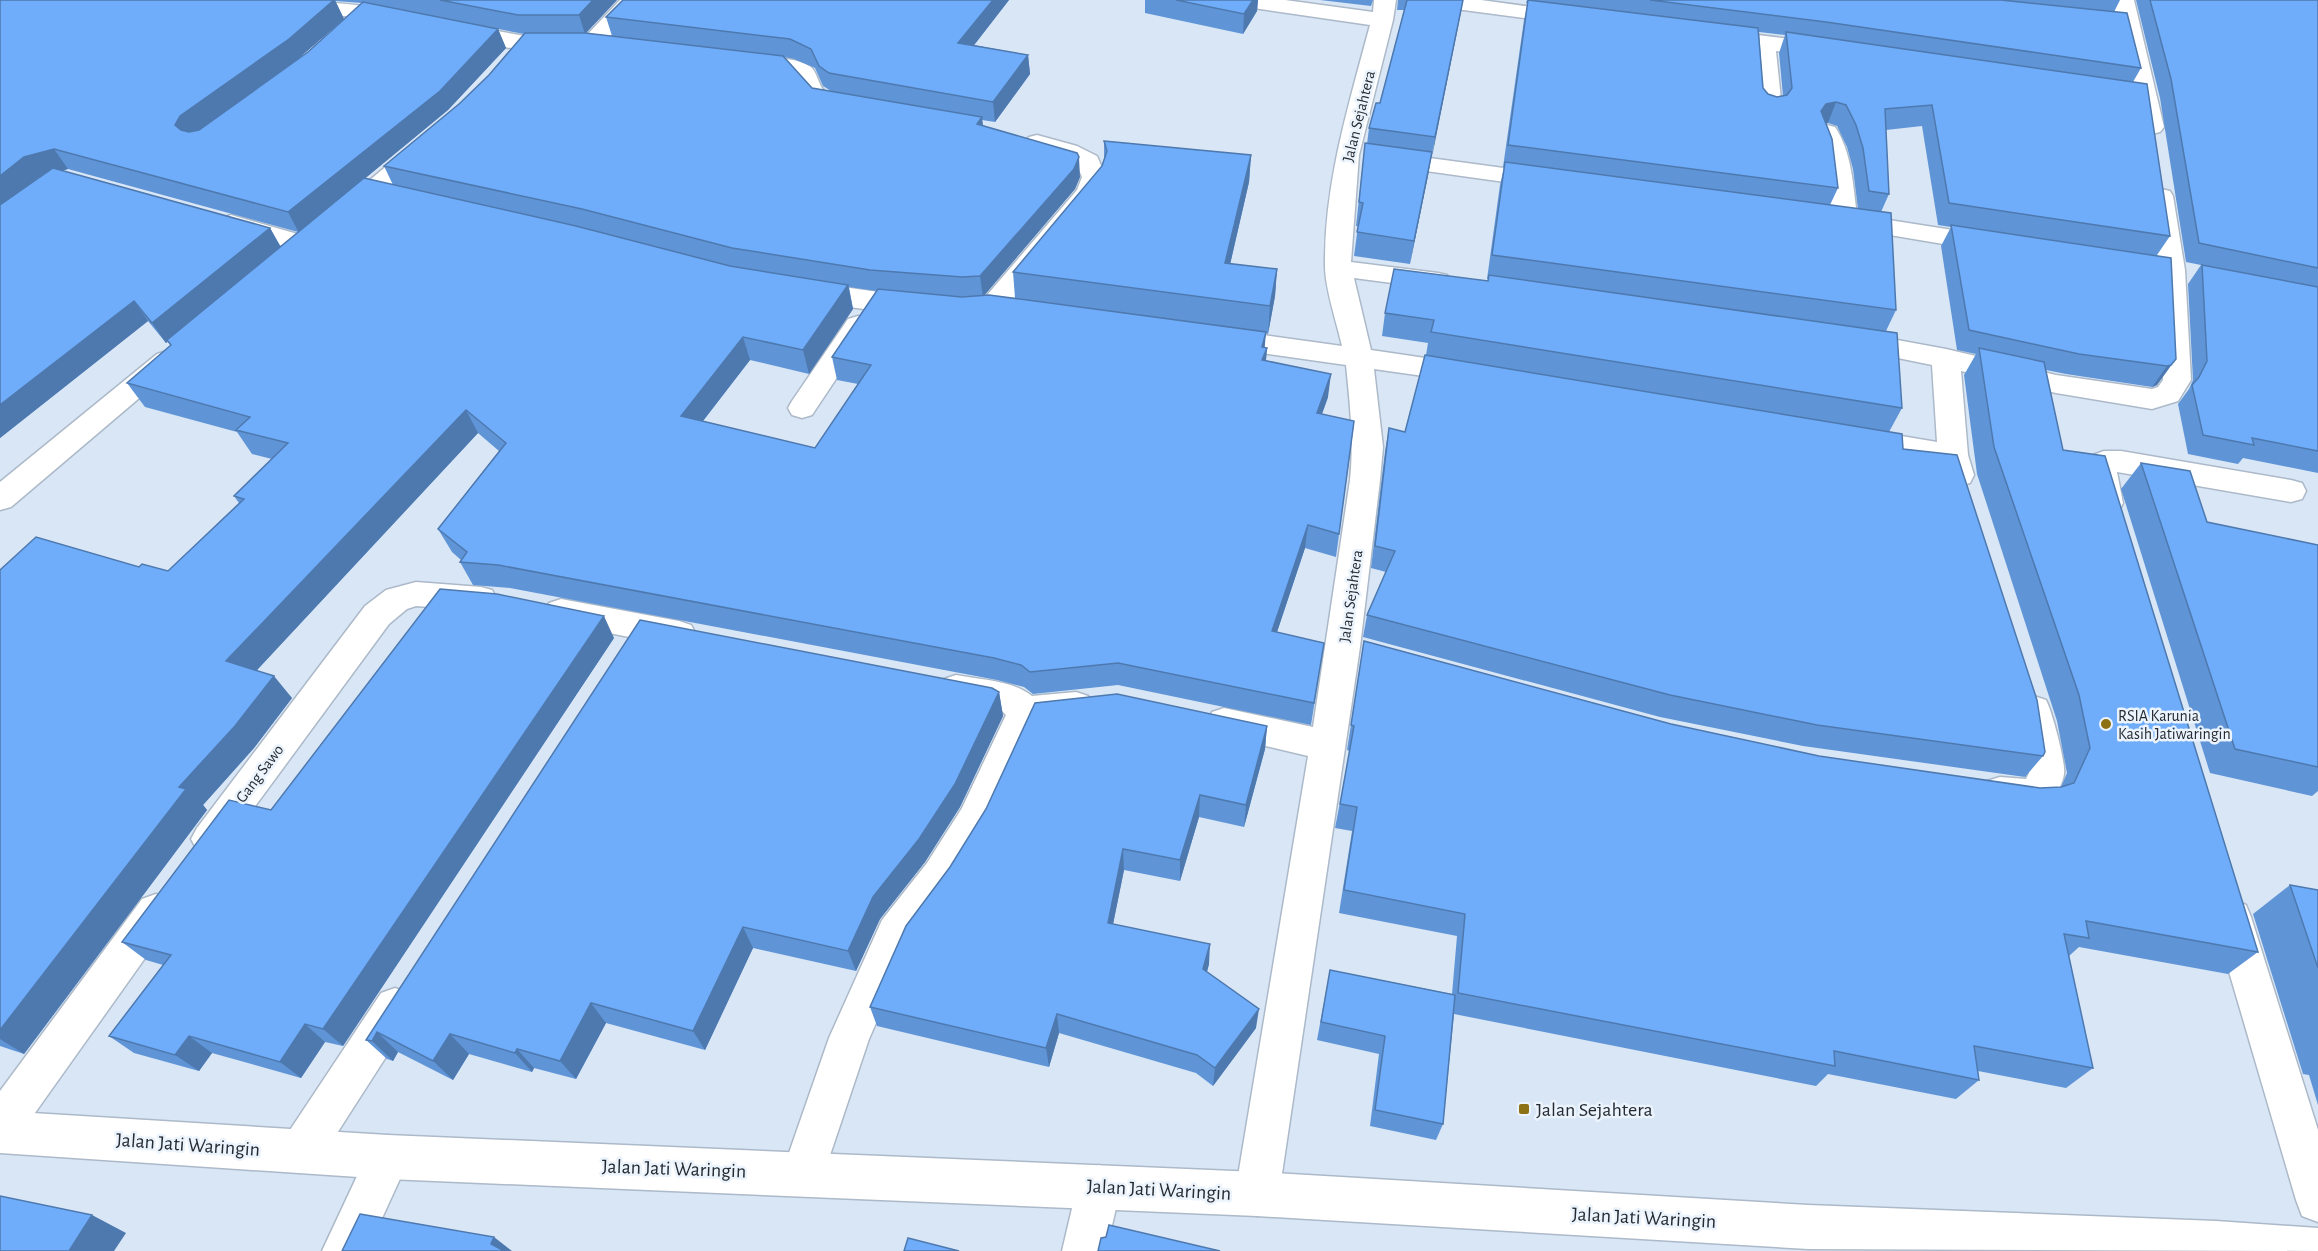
<svg xmlns="http://www.w3.org/2000/svg" width="2318" height="1251" font-family="'Alegreya Sans',sans-serif">
  <style>
    .lines { fill: none; stroke-linecap: round; stroke-linejoin: round }
    .minor-casing { stroke: #acb9c8; stroke-width: 3 }
    .major-casing { stroke: #acb9c8; stroke-width: 3 }
    .minor { fill: #fff; fill-rule: evenodd }
    .major { fill: #fff; fill-rule: evenodd }
    .wall { fill: #5f95d7; fill-rule: evenodd }
    .shaded-wall { fill: #4e79af }
    .building { fill: #6fadfa; stroke: #4e79af; stroke-width: 1.5 }
    .poi-dot { fill: #8d7115; stroke: #ebf3fd; stroke-width: 2 }
    .labels { text-anchor: middle; stroke-width: 5; stroke-linejoin: round; paint-order: stroke }
    .street-label { font-size: 16px; fill: #262b31; stroke: #ebf3fd }
    .poi-label { font-size: 16px; fill: #262b31; stroke: #ebf3fd; text-anchor: start }
    .near-poi-label { font-size: 20px; fill: #262b31; stroke: #ebf3fd; text-anchor: start }
    .near-street-label { font-size: 20px; fill: #262b31; stroke: #ebf3fd }
  </style>
  <rect width="100%" height="100%" fill="#d9e6f6"/>
  <g class="lines">
    <defs>
      <path id="minor" d="M219 0C282 0 345 0 406 13L409 18 406 23 398 24 367 18 230 6 223 4Z
        M620 0H643L600 48 592 50 584 48 581 43 584 38Z
        M1229 0H1285L1373 12 1374 0H1396L1393 20 1359 155 1351 262 1438 273 1447 275 1451 281 1447 287 1438 289 1354 278 1371 350 1466 364 1476 366 1480 373 1476 380 1466 382 1374 369 1383 447 1380 480 1360 647 1279 1194 1273 1210 1257 1216 1241 1210 1235 1194 1308 756 1224 736 1212 732 1207 722 1212 712 1224 708 1313 727 1350 480C1354 441 1350 404 1346 365L1220 347 1210 344 1206 338 1210 332 1220 329 1342 346C1337 323 1325 289 1325 266 1324 183 1349 104 1370 25L1240 6 1233 4Z
        M1422 0H1481L1569 12 1577 13 1580 18 1577 23 1569 24 1433 6 1426 4Z
        M2112 0H2134L2164 127 2160 132 2152 134 2144 132 2140 127Z
        M458 24 525 36 569 37 572 42 569 47C531 56 487 44 450 35L447 30 450 25Z
        M1716 30 1825 43 1833 45 1836 50 1833 55 1825 57 1776 51 1782 109 1778 114 1770 116 1762 114 1758 109 1753 48 1708 42 1705 37 1708 32Z
        M749 56C767 58 795 56 811 67 816 72 817 78 820 84 824 97 842 96 853 99L857 104 853 109C836 113 810 108 801 92 797 86 797 79 792 75L741 68 738 63 741 58Z
        M1827 125 1835 127C1852 152 1853 186 1857 215L1991 236 2000 239 2004 244 2000 249 1991 252 1836 226 1832 221 1825 160 1815 132 1819 127Z
        M1037 135 1077 146 1097 156 1106 177 1098 197 1002 313 992 316 982 313 979 307 982 301 1077 190 1082 177 1077 165C1066 159 1030 148 1025 142L1029 137Z
        M423 140 431 142 435 147 431 152 357 216 348 219 339 216 335 211 339 206 415 142Z
        M1385 152 1548 174 1557 176 1560 181 1557 186 1548 188 1376 164 1373 159 1376 154Z
        M2161 189 2170 191 2173 196 2185 270 2191 380 2178 401 2152 409 2056 393 1961 371 1968 455 1974 475 1970 483 1959 486 1948 483 1941 463 1850 446 1845 439 1850 432 1860 429 1937 442 1932 365 1844 347 1840 341 1844 335 1854 332 1946 349 2056 375 2152 389 2158 387 2163 380 2159 270 2149 196 2152 191Z
        M231 215 315 239 319 245 315 251 306 253 222 228 218 223 222 218Z
        M807 282 922 298 926 304 922 310C894 317 827 304 798 296L794 290 798 284Z
        M858 316 868 319 872 325 812 415 802 418 792 415 788 408 792 401 848 319Z
        M167 351 177 354 181 360 177 366 11 507 0 510V482L157 354Z
        M2104 451H2121L2291 480 2302 483 2306 491 2302 499 2291 502 2117 472 2123 503 2119 511 2108 514 2097 511 2093 503 2086 467 2093 455Z
        M416 582 481 587 492 590 497 599 492 608 481 611 416 606 407 609 389 624 223 850 210 855 197 850 191 839 197 828 365 606 386 590Z
        M561 599 679 621 691 625 696 634 691 643 679 647 549 621 545 612 549 603Z
        M956 675C981 680 1012 680 1032 696L1076 692 1088 696 1093 706 1088 716 1076 720 1036 724 988 830 953 887 910 945 869 1039 819 1188 804 1195 789 1188 782 1173 829 1038 882 920 927 863 962 808 1006 715 1002 711 944 699 939 689 944 679Z
        M2034 696 2046 700C2052 711 2066 763 2064 774 2063 784 2055 796 2051 805 2029 813 2009 811 1987 803L1982 792 1987 781 2000 777 2026 779 2029 773 2017 710 2022 700Z
        M156 894 170 899 175 911 170 923 15 1141 0 1147V1091L142 899Z
        M2232 899 2246 905 2251 917 2318 1130V1222L2302 1216 2296 1200 2213 917 2218 905Z
        M395 988 409 993 415 1007 409 1021 316 1166 301 1173 286 1166 279 1151 286 1136 381 993Z
        M388 1135 403 1142 410 1157 367 1251H322L373 1142Z
        M1099 1165 1114 1172 1121 1187 1106 1251H1062L1077 1187 1084 1172Z"/>
      <path id="major" d="M0 1111 388 1135 1257 1172 1808 1205 2216 1221 2318 1228V1251L1808 1249 1257 1216 388 1179 0 1153Z"/>
    </defs>
    <use href="#minor" class="minor-casing"/>
    <use href="#major" class="major-casing"/>
    <use href="#minor" class="minor"/>
    <use href="#major" class="major"/>
  </g>
  <path class="wall" d="M0 0H617L586 33 612 36 606 17 623 0H1009L974 45 1028 55 1030 74 995 122 982 120 983 126 1080 177 1075 189 984 295 1015 298 1013 272 1102 166 1104 159V141L1251 155 1249 182 1230 264 1277 269 1275 296 1268 334 1265 333 1264 347 1267 348 1266 360 1328 397 1322 414 1354 424 1336 557 1305 548 1277 632 1324 643 1311 725 1118 685 1033 694 1024 687 997 680 510 588 473 585 460 562 461 560 452 552 438 529 499 451 478 433 257 670 292 698 254 748 203 805 207 810 24 1054 0 1046V570L139 567 168 571 239 503 234 496 272 459 252 454 237 432 145 407 127 383 171 345 168 341 166 343 148 321 0 438ZM335 1 362 3 308 52 264 83 299 58 344 19ZM442 18 524 34 489 75 459 104 384 166 393 185 365 178 448 110 506 48 498 29ZM784 57 794 59 815 68 823 86 831 91 812 88ZM68 169 298 232 281 247 270 228 61 171ZM43 176 15 195 39 177ZM849 287 876 291 832 357 837 380 858 384 815 448 703 421 750 360 809 374 853 309Z
    M1145 0H1258L1257 11 1243 34 1145 13Z
    M1320 0H1373L1371 6Z
    M1398 0H1463L1410 264 1354 256 1358 226H1356L1365 143 1367 144 1369 128 1380 103 1404 10H1397Z
    M1527 0H2120L2114 12 2141 68 2133 82 2170 236 2157 255 2176 359 2157 385 2152 387 2066 374 2046 370 2063 450 2258 952 2228 974 2079 947 2069 956 2093 1068 2066 1088 1978 1071 1979 1080 1956 1099 1828 1074 1816 1086 1454 1014 1443 1124 1436 1140 1370 1126 1379 1054 1317 1040 1330 970 1452 994 1457 936 1339 913 1352 831 1335 828 1350 751 1347 750 1364 641 1671 724 1819 756 2040 788 2061 787 2067 773 2057 721 1977 474 1964 375 1976 354 1957 350 1941 246 1951 227 1938 225 1922 126 1886 130 1889 194 1881 212 1896 310 1886 331 1902 408 1889 432 1903 449 2043 756 2025 777 1803 746 1660 717 1363 637 1367 615 1386 572 1371 568 1385 451 1389 428 1405 432 1426 355 1428 343 1382 336 1385 313 1488 281V279H1487L1500 185 1504 167H1503L1524 20 1528 3H1526ZM1759 32 1785 35 1779 53 1783 96 1777 97 1768 94 1763 88ZM1826 123H1828L1837 126 1847 147 1853 169 1858 209 1830 205 1838 188Z
    M2136 0H2318V473L2243 458 2238 464 2188 454 2178 404 2189 389 2193 380 2188 284 2201 265 2186 262 2160 98Z
    M2141 463 2207 522 2318 545V791L2312 796 2210 773 2121 489Z
    M614 638 343 1046 325 1042 301 1078 212 1053 199 1071 134 1053 109 1036 163 965 146 960 122 942 271 810Z
    M999 692 1003 716 960 807 925 862 880 919 856 971 753 948 705 1050 606 1023 576 1079 534 1068 532 1072 469 1054 453 1080 398 1052 393 1061 387 1059 366 1040Z
    M1267 726 1265 749 1244 827 1199 817 1180 881 1124 870 1113 924 1209 964 1207 972 1256 1028 1213 1086 1196 1073 1059 1033 1049 1067 877 1026 870 1007Z
    M2290 885 2318 890V1105L2309 1075 2303 1074 2253 914Z"/>
  <path class="shaded-wall" d="M335 0 344 19 299 58 192 136 187 144 175 125 180 116Z
    M593 0H617L585 34 579 15Z
    M993 0H1009L961 62 958 43Z
    M1253 0H1258L1257 11 1243 34 1244 14Z
    M1463 0 1461 12 1432 157 1435 137Z
    M498 29 506 48 448 110 299 233 288 212Z
    M1028 55 1030 74 995 122 993 102Z
    M1836 102 1828 123 1817 126 1821 111 1826 104Z
    M982 117 984 137 977 124Z
    M54 149 68 169 39 177 0 207V176L24 157Z
    M1432 152 1428 176 1410 264 1414 241Z
    M1251 155 1249 182 1224 291 1225 263Z
    M1079 157 1080 177 1075 189 983 297 980 276Z
    M270 228 281 248 166 343 152 323Z
    M1277 269 1275 296 1268 334 1270 306Z
    M848 285 853 309 809 374 803 350Z
    M134 301 148 321 0 438V405Z
    M1266 332 1264 356 1267 348 1265 371 1260 383 1262 347Z
    M743 337 750 360 689 439 681 416Z
    M2171 365 2157 385 2152 387 2167 366Z
    M1331 374 1328 397 1314 436 1317 413Z
    M466 410 478 433 245 683 226 661Z
    M1308 525 1305 548 1270 653 1272 631Z
    M604 616 614 638 343 1046 323 1029Z
    M274 676 292 698 254 748 203 805 207 810 24 1054 0 1039V1030L179 787Z
    M999 692 1003 716 960 807 925 862 880 919 856 971 848 951 873 897Z
    M1267 726 1265 749 1244 827 1246 805Z
    M1200 795 1199 817 1180 881V860Z
    M1123 849 1124 870 1109 944 1108 923Z
    M743 927 753 948 705 1050 693 1031Z
    M1210 944 1209 964 1202 989 1203 969Z
    M591 1003 606 1023 576 1079 560 1061Z
    M1259 1009 1256 1028 1213 1086 1215 1068Z
    M1057 1014 1059 1033 1049 1067 1046 1048Z
    M305 1024 325 1042 301 1078 280 1062Z
    M377 1032 398 1052 393 1061 372 1041Z
    M450 1034 469 1054 453 1080 433 1061Z
    M189 1036 212 1053 199 1071 175 1055Z
    M517 1049 534 1068 532 1072 515 1053Z
    M92 1215 126 1233 114 1251H69Z
    M494 1237 512 1251H500L491 1244Z"/>
  <path class="building" d="M0 0H334L289 39 180 116 175 125 181 130 189 132 199 130 308 52 363 2 498 29 440 91 288 212 54 149 24 157 0 176Z
    M440 0H593L579 15H518Z
    M623 0H993L958 43 1028 55 993 102 829 73 819 66 811 49 790 39 606 17Z
    M1176 0H1253L1244 14Z
    M1407 0H1463L1435 137 1369 128 1376 103H1380Z
    M1528 0 1758 28 1763 88 1768 94 1777 97 1787 95 1792 88 1786 32 2147 84 2170 236 1949 203 1932 105 1885 109 1889 194 1869 191 1863 148 1856 125 1846 105 1836 102 1826 104 1821 111 1832 139 1838 188 1508 145Z
    M1650 0H2001L2127 13 2141 68 1826 22Z
    M2150 0H2318V268L2199 243 2171 79Z
    M525 33H585L783 56 812 88 982 117 977 124 1077 153 1079 157 1074 169 980 276 962 277 870 270 732 248 582 209 384 166 459 104 489 75Z
    M1104 141 1251 155 1225 263 1277 269 1270 306 1013 272 1102 166 1107 151Z
    M1365 143 1432 152 1414 241 1357 232 1363 203 1359 202Z
    M1505 162 1891 213 1896 310 1492 255Z
    M53 168 270 228 152 323 134 301 0 405V205Z
    M364 178 576 226 730 266 848 285 803 350 743 337 681 416 815 448 871 365 832 357 878 289 962 297 989 295 1266 332 1262 347 1267 348 1262 360 1331 374 1317 413 1354 421 1339 534 1308 525 1272 631 1324 643 1314 703 1118 663 1030 672 1021 665 994 658 498 565 460 562 467 552 438 529 506 443 466 410 226 661 274 676 235 726 179 787 186 789 0 1030V570L36 537 139 567 142 564 168 571 244 499 234 496 288 443 236 430 250 417 127 383 171 345 167 340Z
    M1951 225 2171 258 2176 359 2171 365 2167 366 2079 354 1969 330Z
    M2202 265 2318 287V451L2252 438 2254 445 2203 435 2192 385 2199 377 2207 361Z
    M1394 269 1488 281 1489 275 1897 333 1902 408 1431 332 1434 320 1385 313Z
    M1979 348 2044 362 2063 450 2105 456 2258 952 2086 921 2089 938 2064 934 2093 1068 1974 1046 1979 1080 1834 1051 1835 1066 1458 993 1465 914 1344 890 1357 807 1340 804 1354 726 1351 725 1364 641 1671 724 1819 756 2040 788 2061 787 2074 783 2090 748 2079 695 1994 447Z
    M1425 355 1902 434 1903 449 1957 455 2037 700 2045 752 2043 756 1817 725 1670 695 1367 615 1395 551 1375 546 1389 428 1405 432Z
    M2141 463 2190 471 2207 522 2318 545V767L2235 749Z
    M440 589 497 594 604 616 323 1029 305 1024 280 1062 189 1036 175 1055 109 1036 171 955 122 942 229 800 271 810Z
    M640 620 992 688 999 692 955 784 919 839 873 897 848 951 743 927 693 1031 591 1003 560 1061 517 1049 515 1053 450 1034 433 1061 377 1032 372 1041 366 1040Z
    M1117 694 1267 726 1246 805 1200 795 1180 860 1123 849 1108 923 1210 944 1203 969 1259 1009 1215 1068 1197 1055 1057 1014 1046 1048 870 1007 906 926 950 867 986 809 1035 703Z
    M2290 885 2318 890V968Z
    M1330 970 1455 995 1443 1124 1375 1110 1385 1036 1321 1022Z
    M0 1196 92 1215 69 1251H0Z
    M360 1214 494 1237 491 1244 504 1251H342Z
    M1109 1225 1220 1251H1098L1101 1238 1106 1237Z
    M908 1238 959 1251H904Z"/>
  <g class="poi-dot">
    <circle cx="2106" cy="724" r="6"/>
    <rect x="1518" y="1103" width="12" height="12" rx="3"/>
  </g>
  <g class="labels">
    <g class="street-label">
      <text transform="translate(1358 116) rotate(-76)" y="6">Jalan Sejahtera</text>
      <text transform="translate(1350 596) rotate(-82)" y="6">Jalan Sejahtera</text>
      <text transform="translate(259 773) rotate(-53)" y="6">Gang Sawo</text>
    </g>
    <g class="poi-label">
      <text x="2118" y="721">RSIA Karunia<tspan x="2118" dy="18">Kasih Jatiwaringin</tspan></text>
    </g>
    <g class="near-poi-label">
      <text x="1536" y="1116">Jalan Sejahtera</text>
    </g>
    <g class="near-street-label">
      <text transform="translate(188 1144) rotate(4)" y="7">Jalan Jati Waringin</text>
      <text transform="translate(674 1168) rotate(2)" y="7">Jalan Jati Waringin</text>
      <text transform="translate(1159 1189) rotate(3)" y="7">Jalan Jati Waringin</text>
      <text transform="translate(1644 1217) rotate(3)" y="7">Jalan Jati Waringin</text>
    </g>
  </g>
</svg>
